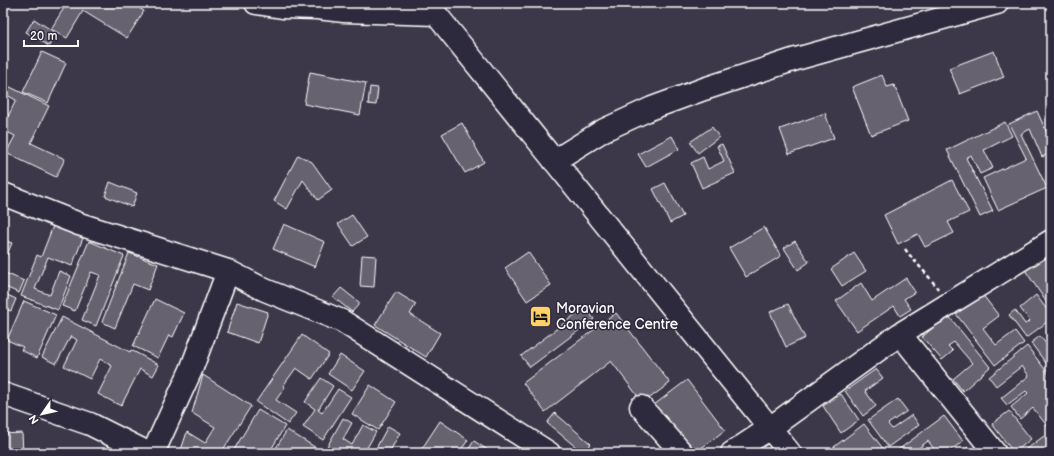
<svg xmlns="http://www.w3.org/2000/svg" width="1054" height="456" font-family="'Balsamiq Sans',sans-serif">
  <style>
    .building { fill: #666270; stroke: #fff }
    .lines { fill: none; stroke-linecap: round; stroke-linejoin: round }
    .minor-casing { stroke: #fff; stroke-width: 25 }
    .path { stroke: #fff; stroke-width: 2.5; stroke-dasharray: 4 3; stroke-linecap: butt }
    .minor { stroke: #2f2a3d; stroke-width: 22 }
    .labels { text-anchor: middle; stroke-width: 3; stroke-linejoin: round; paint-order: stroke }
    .poi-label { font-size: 14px; fill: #fff; stroke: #2f2a3d; text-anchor: start }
  </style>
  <rect width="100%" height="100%" fill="#3c3749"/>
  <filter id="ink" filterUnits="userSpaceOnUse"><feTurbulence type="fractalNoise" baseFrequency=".025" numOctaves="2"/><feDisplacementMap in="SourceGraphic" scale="8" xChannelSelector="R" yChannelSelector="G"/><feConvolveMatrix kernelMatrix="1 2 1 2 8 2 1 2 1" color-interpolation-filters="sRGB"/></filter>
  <g filter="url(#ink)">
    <path class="building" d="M67 3H131L144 11 127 38 83 11 67 38 51 29Z
      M34 19 56 33 49 46 26 32Z
      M994 51 1004 77 960 94 949 68Z
      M42 52 66 63 48 103 23 92Z
      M310 72 366 83 360 115 304 104Z
      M882 75 887 87 894 85 908 121 871 135 852 87Z
      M6 85 49 106 31 143 65 159 56 177 6 153 15 136 3 130V127L16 100 3 93Z
      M370 87 378 88 376 105 368 104Z
      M1037 111 1051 142V153L1042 157 1030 129 1021 134 1047 188 998 210 983 178 1026 158 1009 124Z
      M825 113 834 138 789 154 780 129Z
      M1005 122 1012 136 984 150 993 168 980 174 971 155 966 158 993 211 980 217 947 150Z
      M462 123 484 162 465 173 442 134Z
      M712 127 719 137 698 153 690 142Z
      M672 136 679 149 646 167 638 154Z
      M722 144 735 173 702 188 691 163 703 157 708 169 724 161 717 146Z
      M298 155 312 162 332 190 318 200 303 180 287 209 274 201Z
      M952 180 969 212 948 222 954 233 925 247 918 234 898 244 884 215Z
      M110 182 137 193 132 207 105 196Z
      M665 183 683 216 670 223 653 189Z
      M352 215 367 237 353 246 338 224Z
      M284 224 325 242 315 267 273 249Z
      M53 226 83 238 72 266 48 257 35 289 50 295 59 271 71 276 58 310 21 296 37 255 41 257Z
      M764 227 781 256 746 277 729 248Z
      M3 240 12 243 3 264Z
      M89 241 124 256 96 326 82 320 100 275 91 272 75 311 62 306Z
      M795 241 809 262 798 270 784 248Z
      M528 252 551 285 527 301 505 268Z
      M129 253 158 264 148 290 133 284 115 328 102 322Z
      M854 253 866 271 842 286 831 269Z
      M1051 253V309L1025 270Z
      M362 255 376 256 374 287 360 286Z
      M3 272 24 281 19 293 3 286Z
      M906 278 915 292 904 299 911 309 900 316 894 306 857 331 836 301 861 283 872 301Z
      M341 288 360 303 352 312 333 297Z
      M396 292 416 304 410 314 440 333 426 357 375 325Z
      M3 293 16 299 11 311 3 308Z
      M982 294 999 316 983 328 996 345 1015 331 1024 343 995 365 956 314Z
      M1036 295 1051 315V319L1026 338 1009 315 1015 310 1025 324 1030 321 1020 308Z
      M155 299 184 313 173 337 169 335 158 358 133 346Z
      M24 301 56 315 37 358 21 350 23 347 7 340Z
      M237 302 268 312 258 343 227 332Z
      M788 304 805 338 786 347 770 312Z
      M585 307 594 319 530 367 521 356Z
      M616 313 670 383 643 403 611 361 545 412 523 383Z
      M948 315 990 367 963 391 953 379 972 363 954 342 948 346 953 351 942 360 922 337Z
      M62 317 130 352 131 350 159 365 153 376 140 369 121 406 98 394 112 366 100 359 90 379 64 366 77 340 71 336 56 364 42 357Z
      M302 335 329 354 312 379 296 368 283 386 285 387 276 400 296 413 288 424 256 402Z
      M1040 336 1051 350V370L1031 343Z
      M1027 346 1051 377V425L1048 427 1033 408 1020 419 1011 407 1028 393 1026 391 1007 405 1001 398 1029 376 1022 366 996 386 989 377Z
      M340 355 365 371 352 390 328 374Z
      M876 369 883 378 865 391 876 406 863 416 845 391Z
      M203 375 251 406 221 453H180L187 432 205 443 215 427 192 413Z
      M321 378 333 386 318 410 322 413 338 389 351 397 323 440 303 427 315 409 305 402Z
      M687 380 725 430 695 453H690L654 405Z
      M370 385 396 402 378 430 352 414Z
      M841 394 859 420 841 433 823 406Z
      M898 399 907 411 888 424 892 429 912 415 919 425 888 447 868 420Z
      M258 410 285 426 269 453H232Z
      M1009 411 1031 439 1014 453 992 424Z
      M555 413 591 444 583 453 547 423Z
      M944 416 963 441 947 453H937L928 441 912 453H894Z
      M343 418 352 423 343 439 352 445 363 425 376 432 364 453H337L327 447Z
      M440 421 468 440 459 453H438L436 452 435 453H419Z
      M864 424 885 451 883 453H826Z
      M388 426 400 433 389 453H376L374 452Z
      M287 430 318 449 316 453H273Z
      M22 433 23 453H3V434Z
      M1044 436 1051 446V453H1021Z
      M474 441 492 453H466Z
      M968 447 973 453H961Z"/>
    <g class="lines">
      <defs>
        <path id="minor" d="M256 3 282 7 317 8 344 11 436 14
          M427 3 790 453
          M554 161 604 130 652 108 704 89 796 59 997 3
          M3 194 79 224 228 271 265 290 342 321 549 453
          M900 334 995 453
          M3 394 90 424 148 453
          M641 407 682 453
          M153 453 191 370 228 271
          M732 453 770 428 900 334 1051 241"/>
      </defs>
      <use href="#minor" class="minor-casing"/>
      <path class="path" d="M905 249C915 263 928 274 938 289"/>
      <use href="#minor" class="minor"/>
    </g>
  </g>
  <defs>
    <symbol id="hotel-square" viewBox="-11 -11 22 22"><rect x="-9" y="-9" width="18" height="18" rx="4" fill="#ffd166" stroke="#2f2a3d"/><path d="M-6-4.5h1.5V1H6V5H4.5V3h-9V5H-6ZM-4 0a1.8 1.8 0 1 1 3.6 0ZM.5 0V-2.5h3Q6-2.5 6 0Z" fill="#111"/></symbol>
  </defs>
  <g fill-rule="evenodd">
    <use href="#hotel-square" x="528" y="304" width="25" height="25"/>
  </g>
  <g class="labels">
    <g class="poi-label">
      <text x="556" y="313">Moravian<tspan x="556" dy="16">Conference Centre</tspan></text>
    </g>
  </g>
  <rect width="1054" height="456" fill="none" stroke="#2f2a3d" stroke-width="16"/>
  <rect x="8" y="8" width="1038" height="440" fill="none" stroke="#fff" stroke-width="1.5" filter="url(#ink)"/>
  <g transform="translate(42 414) rotate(236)" stroke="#2f2a3d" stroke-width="3" paint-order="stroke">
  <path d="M0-3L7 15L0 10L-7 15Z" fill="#ffffff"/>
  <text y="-6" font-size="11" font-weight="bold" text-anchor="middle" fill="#ffffff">N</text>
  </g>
  <path d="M24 40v6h54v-6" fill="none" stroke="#ffffff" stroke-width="2"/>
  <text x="30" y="40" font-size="12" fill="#ffffff" stroke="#2f2a3d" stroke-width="3" paint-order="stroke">20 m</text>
</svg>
